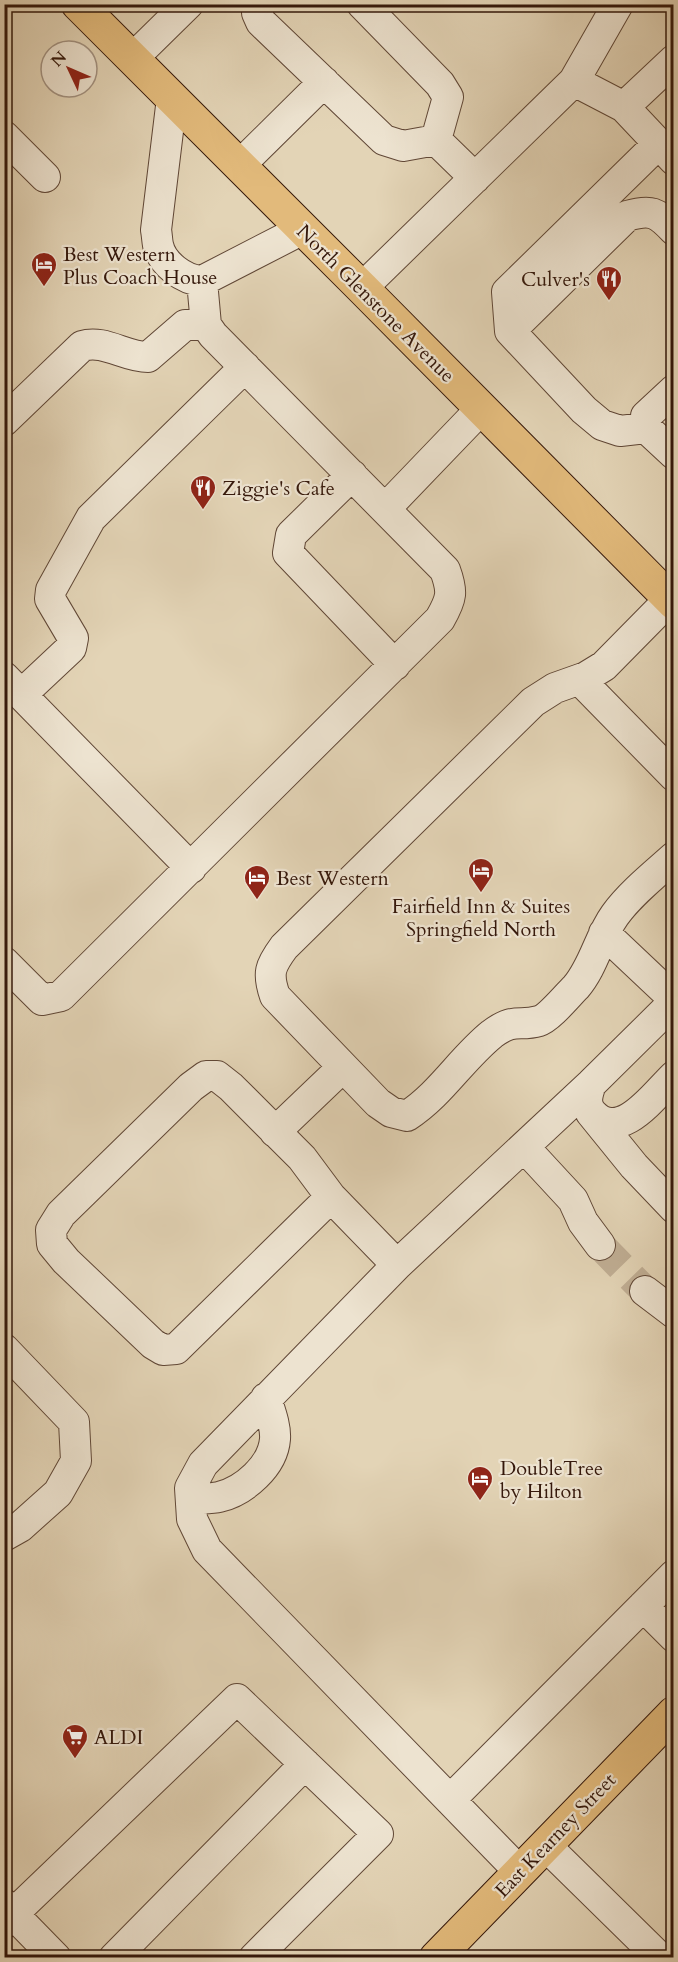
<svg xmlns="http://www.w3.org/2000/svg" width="678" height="1962" font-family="Cardo,serif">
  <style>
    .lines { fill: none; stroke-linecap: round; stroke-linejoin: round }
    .minor-tunnel { stroke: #c0ae94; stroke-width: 30; stroke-dasharray: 30 15; stroke-linecap: butt }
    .minor-casing { stroke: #604736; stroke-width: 32 }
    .major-casing { stroke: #35180b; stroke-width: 35 }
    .minor { stroke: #ede3d0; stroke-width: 30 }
    .major { stroke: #e2ba7b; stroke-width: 33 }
    .labels { text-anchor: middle; stroke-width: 4.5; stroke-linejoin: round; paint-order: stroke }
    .poi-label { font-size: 20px; fill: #35180b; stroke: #ede3d0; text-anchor: start }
    .street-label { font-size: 20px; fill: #35180b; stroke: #ede3d0 }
  </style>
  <rect width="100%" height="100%" fill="#e3d4b6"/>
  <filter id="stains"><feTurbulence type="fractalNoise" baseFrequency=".00333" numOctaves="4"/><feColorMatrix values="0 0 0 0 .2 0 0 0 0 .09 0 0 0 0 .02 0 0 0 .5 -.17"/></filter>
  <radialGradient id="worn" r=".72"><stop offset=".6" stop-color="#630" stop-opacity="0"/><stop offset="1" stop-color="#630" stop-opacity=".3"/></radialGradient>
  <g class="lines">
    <path class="minor-tunnel" d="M600 1245 645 1291"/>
    <defs>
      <path id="minor" d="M257 4V13L261 22 384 140 403 146 436 140 475 178
        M362 4 440 84 448 97 436 140
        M132 59 188 4
        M574 81 624 107 674 160
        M172 98 156 230C157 235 157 240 158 245 162 264 184 280 202 281L303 229
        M624 107 674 60
        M4 136 45 177
        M239 166 324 82
        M362 288 574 81 618 4
        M510 331 627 216C651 209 657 212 674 230
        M674 390 646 416V428L674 454
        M4 421 82 346C104 339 125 357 148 357L185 325H206
        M646 428 620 431 602 425 584 410 510 331 507 292 658 144
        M352 475 291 535 288 553 395 665
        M385 509 481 409
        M670 599 604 666 586 677 555 688 533 702 284 947C270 966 267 973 275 996L378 1103 391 1112 407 1116C441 1094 461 1059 492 1034 515 1017 518 1027 539 1021 549 1018 568 995 576 987 594 966 599 937 615 915 630 894 655 874 674 857
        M4 677 191 868
        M580 680 674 776
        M22 694 71 648 73 638 50 599 51 590 91 518 245 367
        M604 933 674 999
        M4 962 42 1000 61 996 440 619C452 598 453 592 445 570L213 335 206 325 202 281
        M591 1084C587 1095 584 1105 593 1114 621 1143 654 1095 674 1076
        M591 1113 634 1166 674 1208
        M275 1132 343 1067
        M524 1147 573 1200 583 1222 600 1245
        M331 1197 176 1349 163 1350 153 1344 66 1261 52 1244 51 1230 61 1214 191 1087 206 1076H217L231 1087 302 1158 331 1197 397 1265
        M645 1291 674 1313
        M4 1349 74 1422 76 1461 58 1493 20 1527 4 1536
        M191 1499C200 1498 211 1499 219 1497 244 1491 273 1466 275 1439 276 1426 270 1411 266 1398
        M643 1606 674 1637
        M450 1800 674 1575
        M545 1845 660 1958
        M519 1871 207 1550 192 1519 190 1488 203 1464 397 1265 591 1084 674 1002
        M4 1904 13 1914 237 1699 378 1834 254 1958
        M4 1923 13 1914 56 1958
        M114 1958 305 1764"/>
      <path id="major" d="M78 4 362 288 674 603
        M436 1958 674 1713"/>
    </defs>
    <use href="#minor" class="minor-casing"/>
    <use href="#major" class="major-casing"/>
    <use href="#minor" class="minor"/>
    <use href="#major" class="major"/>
  </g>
  <defs>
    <symbol id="hotel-pin" viewBox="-11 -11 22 30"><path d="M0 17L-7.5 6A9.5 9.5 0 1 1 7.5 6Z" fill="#8f2418" stroke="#ede3d0"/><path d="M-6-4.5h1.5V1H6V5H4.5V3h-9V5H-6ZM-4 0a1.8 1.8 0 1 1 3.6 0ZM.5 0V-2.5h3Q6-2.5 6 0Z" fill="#fff"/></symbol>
    <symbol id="restaurant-pin" viewBox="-11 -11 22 30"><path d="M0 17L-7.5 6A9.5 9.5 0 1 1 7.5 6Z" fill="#8f2418" stroke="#ede3d0"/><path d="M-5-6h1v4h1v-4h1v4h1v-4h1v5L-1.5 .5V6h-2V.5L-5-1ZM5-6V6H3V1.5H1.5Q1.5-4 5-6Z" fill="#fff"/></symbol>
    <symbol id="supermarket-pin" viewBox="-11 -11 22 30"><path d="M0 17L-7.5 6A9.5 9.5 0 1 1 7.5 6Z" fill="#8f2418" stroke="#ede3d0"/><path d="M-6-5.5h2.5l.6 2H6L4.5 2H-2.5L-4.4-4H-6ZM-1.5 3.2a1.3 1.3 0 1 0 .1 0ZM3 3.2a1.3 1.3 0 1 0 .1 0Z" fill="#fff"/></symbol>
  </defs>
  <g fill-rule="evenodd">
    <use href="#hotel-pin" x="29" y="250" width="30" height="40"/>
    <use href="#restaurant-pin" x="594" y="264" width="30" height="40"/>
    <use href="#restaurant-pin" x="188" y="473" width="30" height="40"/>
    <use href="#hotel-pin" x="466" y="856" width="30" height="40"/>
    <use href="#hotel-pin" x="242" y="863" width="30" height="40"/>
    <use href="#hotel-pin" x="465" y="1464" width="30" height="40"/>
    <use href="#supermarket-pin" x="60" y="1722" width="30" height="40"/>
  </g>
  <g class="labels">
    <g class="poi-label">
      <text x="63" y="261">Best Western<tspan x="63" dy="23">Plus Coach House</tspan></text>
      <text x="590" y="286" text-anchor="end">Culver's</text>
      <text x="222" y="495">Ziggie's Cafe</text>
      <text x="276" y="885">Best Western</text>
      <text x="481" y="913" text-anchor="middle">Fairfield Inn &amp; Suites<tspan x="481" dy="23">Springfield North</tspan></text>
      <text x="500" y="1475">DoubleTree<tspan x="500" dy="23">by Hilton</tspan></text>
      <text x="94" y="1744">ALDI</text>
    </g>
    <g class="street-label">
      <text transform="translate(376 303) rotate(45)" y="7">North Glenstone Avenue</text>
      <text transform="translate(555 1835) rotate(-46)" y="7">East Kearney Street</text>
    </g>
  </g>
  <rect width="678" height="1962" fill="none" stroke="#e3d4b6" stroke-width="24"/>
  <rect x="6" y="6" width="666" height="1950" fill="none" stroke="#35180b" stroke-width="3"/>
  <rect x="12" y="12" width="654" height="1938" fill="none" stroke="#35180b" stroke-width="1.5"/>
  <g transform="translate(69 69) rotate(314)"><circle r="28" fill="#ede3d0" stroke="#a39281" stroke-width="1.5"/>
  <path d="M0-4.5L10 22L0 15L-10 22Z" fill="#8f2418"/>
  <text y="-9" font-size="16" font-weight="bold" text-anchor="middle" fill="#35180b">N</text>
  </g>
  <rect width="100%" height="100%" filter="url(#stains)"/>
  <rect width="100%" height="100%" fill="url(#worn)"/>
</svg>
